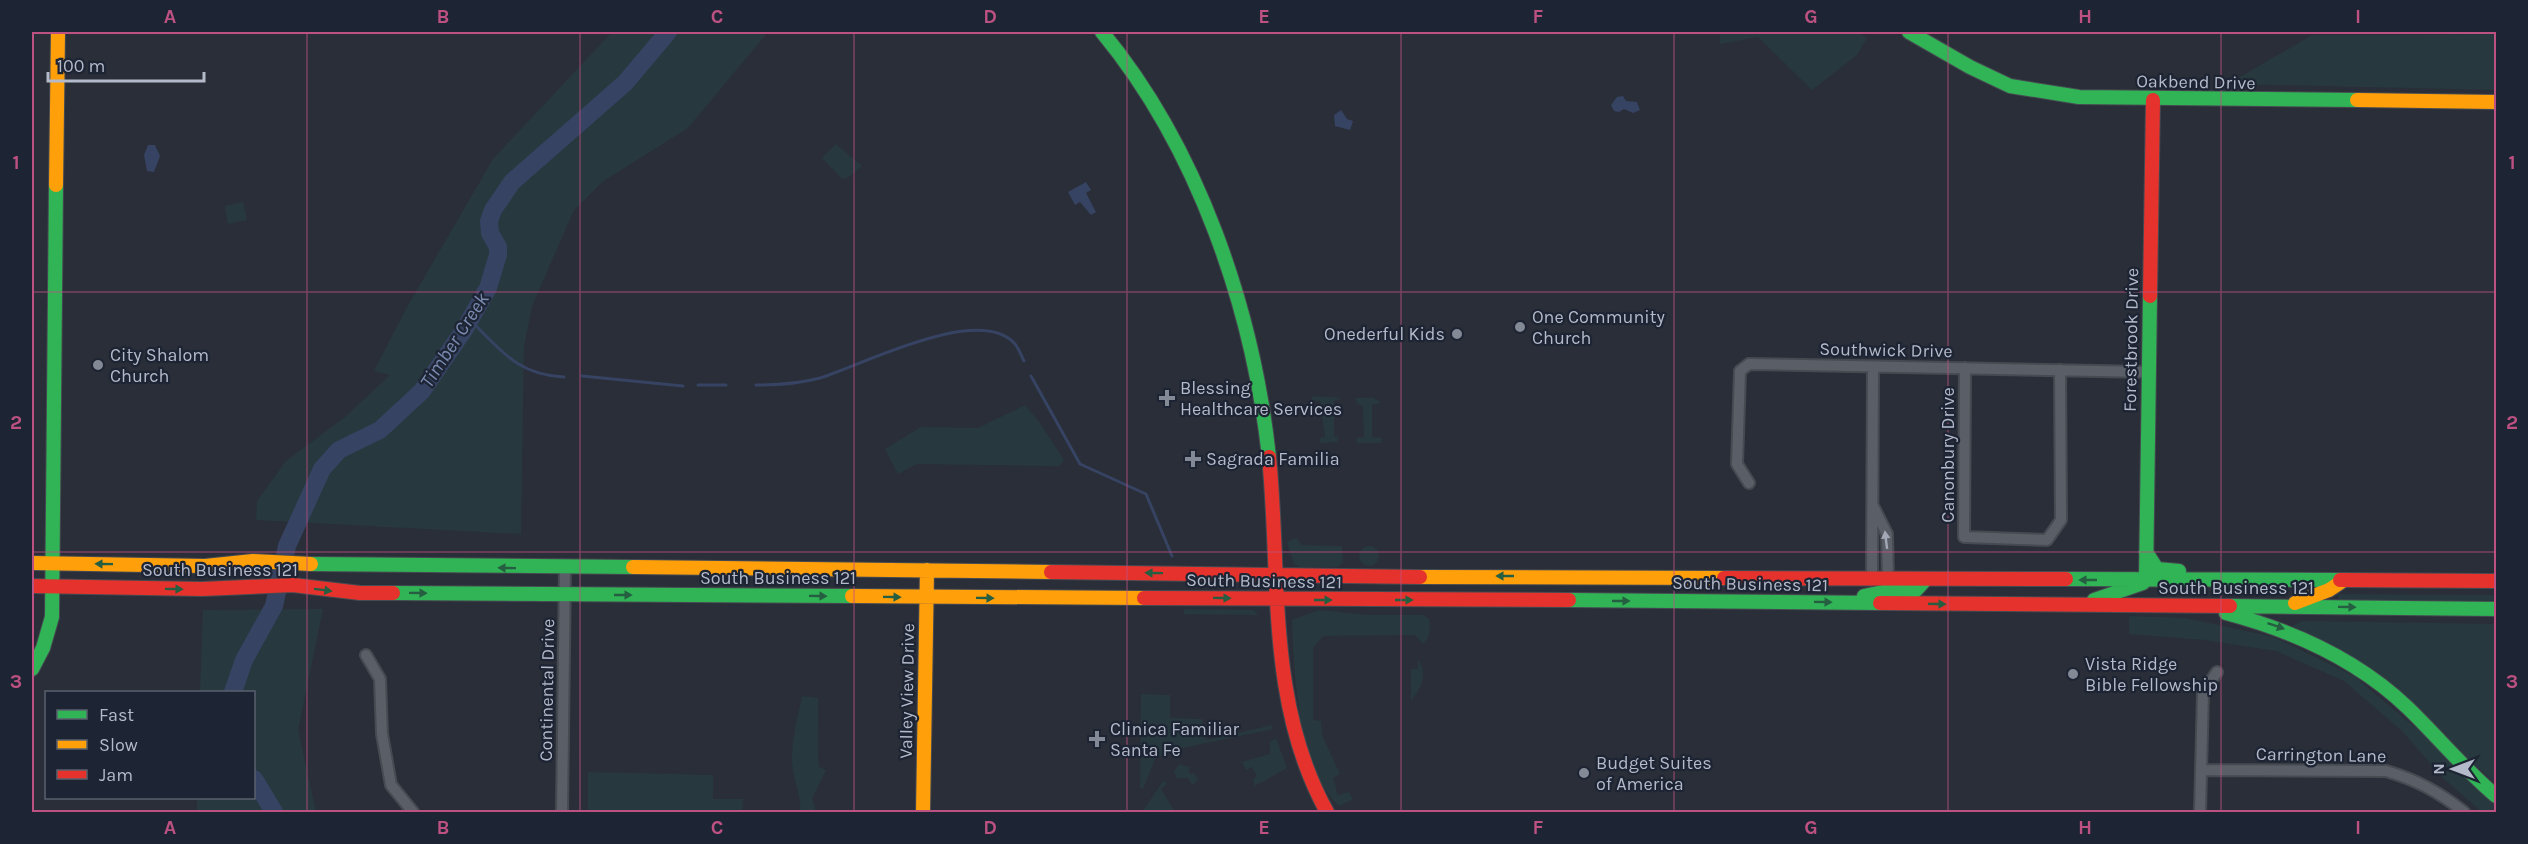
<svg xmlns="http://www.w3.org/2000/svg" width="2528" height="844" font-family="Karla,sans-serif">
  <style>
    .green { fill: #27383e }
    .water { fill: #364362 }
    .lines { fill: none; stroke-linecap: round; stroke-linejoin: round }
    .stream { stroke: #364362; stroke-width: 3 }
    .river { stroke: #364362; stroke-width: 18 }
    .street-casing { stroke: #464a51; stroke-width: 14 }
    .fast-casing { stroke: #464a51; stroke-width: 16 }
    .slow-casing { stroke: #464a51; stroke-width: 16 }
    .jam-casing { stroke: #464a51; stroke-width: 16 }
    .street { stroke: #5a5e66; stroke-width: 10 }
    .fast { stroke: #30b455; stroke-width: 14 }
    .slow { stroke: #ff9f0a; stroke-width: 14 }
    .jam { stroke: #e5322d; stroke-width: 14 }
    .oneway { fill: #a2a8b5 }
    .oneway2 { fill: #255e41 }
    .grid { fill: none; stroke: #bd5182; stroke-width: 1.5; stroke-opacity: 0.55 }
    .poi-dot { fill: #848996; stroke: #1d2433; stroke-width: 2 }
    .labels { text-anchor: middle; stroke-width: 4.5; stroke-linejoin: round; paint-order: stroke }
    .street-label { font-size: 18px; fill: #b4bac9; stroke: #1d2433 }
    .poi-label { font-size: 18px; fill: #b4bac9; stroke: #1d2433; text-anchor: start }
    .water-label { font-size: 20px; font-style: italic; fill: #7b8cb2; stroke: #1d2433 }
    .neatline { fill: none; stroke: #bd5182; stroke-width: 2 }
    .grid-label { font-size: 20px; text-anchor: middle; font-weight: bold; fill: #bd5182 }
  </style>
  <rect width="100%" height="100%" fill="#2a2e38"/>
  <path class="green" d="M612 32H768L688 128 602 182 574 210 532 306 524 346 521 534 256 520 257 501 286 461 345 417 390 375 374 371 407 307 493 159Z
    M1720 32H1858L1867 38 1857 55 1812 90 1758 37 1720 44Z
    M2496 34V90L2228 84 2312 35Z
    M836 144 862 166 849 177 842 179 822 158Z
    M243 202 247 220 228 224 225 206Z
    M1312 396 1342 398 1334 401V437H1338L1337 442 1320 443V438L1325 437 1320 401 1311 400Z
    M1355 398H1374L1381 403 1372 405V437L1382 438 1381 443H1357V438L1364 437 1363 406 1357 403Z
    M1025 405 1040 423 1064 460 1059 466 917 464 898 474 885 449 921 427 978 428Z
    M1296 538 1302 545 1342 546 1343 562 1338 567H1300L1294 564 1287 542Z
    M1359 556a10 10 0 1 1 20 0a10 10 0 1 1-20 0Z
    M2338 594 2496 595V601L2338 600Z
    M323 609 298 730 316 812H197V798H254V692H200L203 610Z
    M1184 609 1254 610 1258 615 1184 614Z
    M1319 610 1368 615H1423L1429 619C1431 629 1430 637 1423 644L1415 635 1323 636 1313 648V720L1321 721 1322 735 1340 774 1333 778 1338 795 1349 792 1353 799 1339 806C1297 768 1294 673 1292 620Z
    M2129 616 2186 618 2274 637 2354 676 2423 734 2478 791 2496 805V812H2482L2444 779 2402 731 2344 681 2276 651 2205 640 2129 634Z
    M2302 621 2496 624V784L2449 741 2290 627Z
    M1418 660C1429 674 1420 689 1411 701V669H1418Z
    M1141 694 1170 695V718L1202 719 1207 740 1272 725 1273 729 1168 751 1155 759 1143 789 1140 788Z
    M802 696 818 698C819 722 816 744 819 767L826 770 812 798 816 812H800C803 800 791 775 792 757 792 737 798 716 802 696Z
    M1276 738 1287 768 1255 786 1253 779 1257 776 1252 767 1246 770 1242 762 1270 754V742Z
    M1179 764 1191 768 1188 770 1190 774 1194 773 1198 780 1192 785 1188 778H1177L1174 772Z
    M588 772 713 775V799H743L742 812H588Z
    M1164 780 1167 784 1161 789 1175 812H1142Z"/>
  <path class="water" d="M1623 96 1626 101 1637 102 1640 110 1633 113 1624 109 1619 112 1614 111 1611 105 1617 97Z
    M1341 110 1347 119 1353 121 1350 130 1335 126 1334 115Z
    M148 145H155L160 156 154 172 147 171 144 155Z
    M1086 182 1091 190 1086 193 1096 212 1091 215 1080 202 1075 205 1068 192Z"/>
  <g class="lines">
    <path class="stream" d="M469 319C501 350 517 375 564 377
      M582 376 683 386
      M1031 376 1080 464 1146 494 1172 556
      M698 385H726
      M756 385C778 385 798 384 820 378 860 366 979 303 1015 344 1019 349 1021 355 1024 361"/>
    <path class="river" d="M233 692 244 660 274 606 287 546 322 469 339 450 380 430 422 391 464 330 488 288 498 255V247L490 233 489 221 493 210 512 182 625 83 668 32
      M254 779 274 812"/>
    <defs>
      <path id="street" d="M1965 368 1964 537 2047 540 2061 520 2060 370
        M1749 483 1737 464 1740 371 1749 364 2149 372
        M1873 506 1887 534 1888 580
        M1872 580 1873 367
        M366 655 380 679 382 734 391 785 413 812
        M2202 770 2386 771C2417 780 2439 792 2464 812
        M562 812 565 568
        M2200 812 2203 693 2217 672"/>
      <path id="fast" d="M1102 32C1198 148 1253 309 1269 457
        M1909 32 1970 67 2010 86 2079 97 2357 100
        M2146 552 2157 569 2179 571
        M311 564 633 567
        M2066 579 2340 580
        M2146 580 2150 296
        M393 593 852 596
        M1864 596 1883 592 1915 591 1926 579
        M1569 600 1880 603
        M2094 600 2143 583
        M2230 606 2496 609
        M2226 613C2294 631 2357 659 2408 708 2438 737 2464 769 2496 796
        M32 669 43 648 52 617 56 185"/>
      <path id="slow" d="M2357 100 2496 102
        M56 185 58 32
        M32 563 205 566 253 561 311 564
        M633 567 1051 572
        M1420 577 1724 578
        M852 596 1144 598
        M2295 603 2329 590 2344 580
        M923 812 927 570"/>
      <path id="jam" d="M2150 296 2153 100
        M1269 457C1281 577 1266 702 1327 812
        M1051 572 1420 577
        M1724 578 2066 579
        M2340 580 2496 581
        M32 586 202 589 293 585 360 593H393
        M1144 598 1569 600
        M1880 603 2230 606"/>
    </defs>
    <use href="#street" class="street-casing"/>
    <use href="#fast" class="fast-casing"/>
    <use href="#slow" class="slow-casing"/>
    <use href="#jam" class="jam-casing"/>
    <use href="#street" class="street"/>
    <use href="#fast" class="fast"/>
    <use href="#slow" class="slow"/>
    <use href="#jam" class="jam"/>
  </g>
  <defs><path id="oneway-solid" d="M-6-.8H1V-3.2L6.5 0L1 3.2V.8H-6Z" transform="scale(1.5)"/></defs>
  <use class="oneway" href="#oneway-solid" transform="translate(1886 540) rotate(-97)"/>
  <g class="oneway2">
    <use href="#oneway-solid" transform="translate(104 564) rotate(-179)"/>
    <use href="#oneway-solid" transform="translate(507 568) rotate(-179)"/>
    <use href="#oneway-solid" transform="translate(1154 573) rotate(-179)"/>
    <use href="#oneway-solid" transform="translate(1505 576) rotate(180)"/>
    <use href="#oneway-solid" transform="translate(2088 580) rotate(-180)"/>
    <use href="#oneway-solid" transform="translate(174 589) rotate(1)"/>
    <use href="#oneway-solid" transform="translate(323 590) rotate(7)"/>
    <use href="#oneway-solid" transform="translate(418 593) rotate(1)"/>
    <use href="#oneway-solid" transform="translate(623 595)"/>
    <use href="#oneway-solid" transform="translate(818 596) rotate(1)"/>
    <use href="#oneway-solid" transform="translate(892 597) rotate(1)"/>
    <use href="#oneway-solid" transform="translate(985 598) rotate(1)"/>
    <use href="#oneway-solid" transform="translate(1222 598) rotate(1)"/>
    <use href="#oneway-solid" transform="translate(1323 600)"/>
    <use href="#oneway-solid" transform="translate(1404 600)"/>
    <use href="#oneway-solid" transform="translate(1621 601)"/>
    <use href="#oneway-solid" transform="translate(1823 602) rotate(1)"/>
    <use href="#oneway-solid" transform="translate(1937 604) rotate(1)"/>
    <use href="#oneway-solid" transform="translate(2347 607) rotate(1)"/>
    <use href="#oneway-solid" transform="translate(2276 626) rotate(19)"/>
  </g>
  <path class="grid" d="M307 32V812M580 32V812M854 32V812M1127 32V812M1401 32V812M1674 32V812M1948 32V812M2221 32V812M32 292H2496M32 552H2496"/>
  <g class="poi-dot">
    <circle cx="1520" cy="327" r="6"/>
    <circle cx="1457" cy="334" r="6"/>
    <circle cx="98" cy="365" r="6"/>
    <path d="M1164 389h6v6h6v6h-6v6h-6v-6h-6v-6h6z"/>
    <path d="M1190 450h6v6h6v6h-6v6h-6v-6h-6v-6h6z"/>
    <circle cx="2073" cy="674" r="6"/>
    <path d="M1094 730h6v6h6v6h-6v6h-6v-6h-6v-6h6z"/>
    <circle cx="1584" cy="773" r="6"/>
  </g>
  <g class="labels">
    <g class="street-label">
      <text transform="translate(2196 82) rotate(1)" y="6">Oakbend Drive</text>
      <text transform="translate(2131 340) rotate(-89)" y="6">Forestbrook Drive</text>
      <text transform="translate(1886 350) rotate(1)" y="6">Southwick Drive</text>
      <text transform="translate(1948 455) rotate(-90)" y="6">Canonbury Drive</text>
      <text x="220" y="576">South Business 121</text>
      <text x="778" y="584">South Business 121</text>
      <text transform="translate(1264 581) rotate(1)" y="6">South Business 121</text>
      <text transform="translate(1750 584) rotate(1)" y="6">South Business 121</text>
      <text x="2236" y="594">South Business 121</text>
      <text transform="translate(547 690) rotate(-89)" y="6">Continental Drive</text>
      <text transform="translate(907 691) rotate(-89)" y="6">Valley View Drive</text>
      <text transform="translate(2321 755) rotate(1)" y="6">Carrington Lane</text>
    </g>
    <g class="poi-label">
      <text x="1532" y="323">One Community<tspan x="1532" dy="21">Church</tspan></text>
      <text x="1445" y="340" text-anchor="end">Onederful Kids</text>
      <text x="110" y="361">City Shalom<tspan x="110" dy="21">Church</tspan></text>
      <text x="1180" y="394">Blessing<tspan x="1180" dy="21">Healthcare Services</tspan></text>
      <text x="1206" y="465">Sagrada Familia</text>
      <text x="2085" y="670">Vista Ridge<tspan x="2085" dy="21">Bible Fellowship</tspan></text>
      <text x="1110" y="735">Clinica Familiar<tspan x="1110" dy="21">Santa Fe</tspan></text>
      <text x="1596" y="769">Budget Suites<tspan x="1596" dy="21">of America</tspan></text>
    </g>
    <g class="water-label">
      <text transform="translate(454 340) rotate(-57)" y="7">Timber Creek</text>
    </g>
  </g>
  <rect width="2528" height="844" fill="none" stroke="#1d2433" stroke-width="66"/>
  <rect x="45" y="691" width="210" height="108" fill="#1d2433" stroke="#59606f" stroke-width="1.5"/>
  <rect x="57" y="710" width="30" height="9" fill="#30b455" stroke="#59606f" stroke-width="1.5"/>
  <text x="99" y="721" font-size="18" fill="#b4bac9">Fast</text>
  <rect x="57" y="740" width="30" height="9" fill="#ff9f0a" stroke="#59606f" stroke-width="1.5"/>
  <text x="99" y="751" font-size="18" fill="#b4bac9">Slow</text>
  <rect x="57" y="770" width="30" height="9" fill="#e5322d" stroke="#59606f" stroke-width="1.5"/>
  <text x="99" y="781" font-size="18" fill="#b4bac9">Jam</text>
  <g transform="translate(2453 769) rotate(270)" stroke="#1d2433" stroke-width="4.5" paint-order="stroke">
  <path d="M0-4.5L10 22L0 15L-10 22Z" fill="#b4bac9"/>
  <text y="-9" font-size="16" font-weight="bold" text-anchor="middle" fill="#b4bac9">N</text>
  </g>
  <path d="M48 72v9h156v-9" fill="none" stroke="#b4bac9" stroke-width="3"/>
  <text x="57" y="72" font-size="18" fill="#b4bac9" stroke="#1d2433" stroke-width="4.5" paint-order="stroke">100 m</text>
  <rect x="33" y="33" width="2462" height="778" class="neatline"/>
  <g class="grid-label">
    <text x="170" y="23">A</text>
    <text x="443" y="23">B</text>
    <text x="717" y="23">C</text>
    <text x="990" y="23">D</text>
    <text x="1264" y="23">E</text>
    <text x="1538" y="23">F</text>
    <text x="1811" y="23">G</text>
    <text x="2085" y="23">H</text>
    <text x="2358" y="23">I</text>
    <text x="16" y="169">1</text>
    <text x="2512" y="169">1</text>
    <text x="16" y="429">2</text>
    <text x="2512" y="429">2</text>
    <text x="16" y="688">3</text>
    <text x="2512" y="688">3</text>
    <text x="170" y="834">A</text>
    <text x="443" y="834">B</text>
    <text x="717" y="834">C</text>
    <text x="990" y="834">D</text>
    <text x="1264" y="834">E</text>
    <text x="1538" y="834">F</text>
    <text x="1811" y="834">G</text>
    <text x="2085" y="834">H</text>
    <text x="2358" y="834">I</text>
  </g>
</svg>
